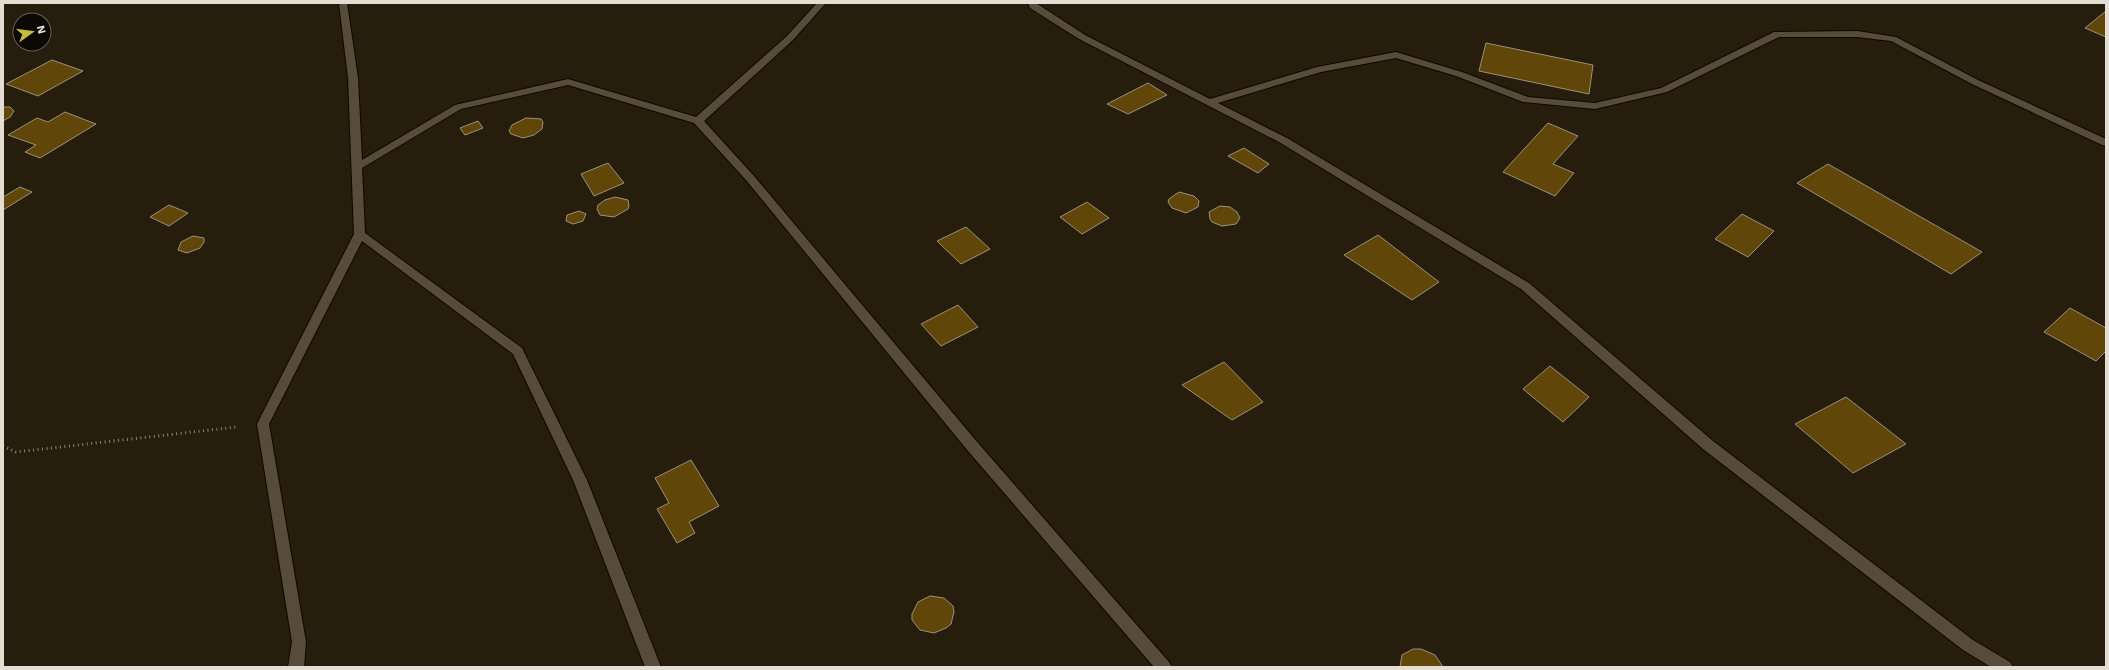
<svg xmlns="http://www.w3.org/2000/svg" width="2109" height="670" font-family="'Work Sans',sans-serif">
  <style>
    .building { fill: #604608; stroke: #9c917c }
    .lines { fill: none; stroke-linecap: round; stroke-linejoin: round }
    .minor-casing { stroke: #0f0700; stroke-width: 2 }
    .path { stroke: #8b8476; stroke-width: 3; stroke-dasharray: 1 3.5; stroke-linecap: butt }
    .minor { fill: #564c39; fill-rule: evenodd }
  </style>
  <rect width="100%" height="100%" fill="#261d0c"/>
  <path class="building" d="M2106 11V37L2085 28Z
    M1486 43 1593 65 1589 94 1479 71Z
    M52 60 83 71 38 96 6 84Z
    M1148 83 1167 95 1128 114 1107 104Z
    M3 107H10L14 111 10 117 3 121Z
    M65 112 96 124 40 158 25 152 36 145 8 135 37 118 48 122Z
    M526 118 541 119 543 122 542 129 534 135 523 138 511 134 509 131 512 125Z
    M478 121 483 128 465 135 460 128Z
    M1548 123 1578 136 1553 164 1574 173 1555 196 1503 172Z
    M1244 148 1269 164 1258 173 1228 156Z
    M608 163 624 183 594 196 581 174Z
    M1828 164 1982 252 1951 274 1797 183Z
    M20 187 32 192 3 210V197Z
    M1179 192 1194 196 1199 201 1198 207 1186 213 1172 208 1168 202 1169 199Z
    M615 197 628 200 629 206 628 209 614 217 600 215 597 209 598 205 605 200Z
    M1087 202 1109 218 1082 234 1060 217Z
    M169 205 188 213 169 226 150 217Z
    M1220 206 1230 207 1237 212 1240 218 1236 224 1222 226 1212 222 1210 219 1209 212Z
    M579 211 586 214 583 221 573 224 566 221 567 215Z
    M1742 214 1774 231 1748 257 1715 239Z
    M966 227 990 249 961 264 937 241Z
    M1378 235 1439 282 1412 300 1344 255Z
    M193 236 204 238V242L200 248 187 253 178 250 181 242Z
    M958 305 978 327 941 346 921 324Z
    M2070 308 2106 328V351L2096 361 2044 332Z
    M1224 362 1263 402 1232 420 1182 385Z
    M1550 366 1589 397 1563 422 1523 389Z
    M1846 397 1906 444 1853 473 1795 424Z
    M691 460 719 506 689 522 695 533 677 543 657 509 669 503 655 478Z
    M930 596 944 598 953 606 954 612 951 624 946 628 934 633 920 630 912 620V614L918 602Z
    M1413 649H1421L1435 655 1443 667H1400L1402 655Z"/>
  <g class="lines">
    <defs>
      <path id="minor" d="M339 3H347L358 78 362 160 455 105 568 79 696 117 787 36 817 3H826L793 40 704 121 754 176 978 443 1169 662 1172 667H1154L968 451 746 180 694 123 568 85 461 109 362 168 365 233 522 348 587 480 661 667H645L573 480 513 354 362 241 269 424 306 642 304 667H288L292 642 257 424 354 234 348 78Z
        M1028 3H1036L1085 35 1210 99 1317 67 1396 52 1462 72 1528 97 1595 103 1661 88 1774 32 1857 31 1896 37 1978 80 2106 139V146L2102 145 1972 84 1891 41 1857 37H1779L1667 92 1595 109 1523 102 1456 76 1396 58 1321 72 1218 103 1287 138 1529 283 1713 441 1973 640 2010 662 2013 667H1991L1963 650 1703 449 1521 289 1279 142 1079 39 1030 8Z"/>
    </defs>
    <use href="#minor" class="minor-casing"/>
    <path class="path" d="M3 446 16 452 237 427"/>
    <use href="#minor" class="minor"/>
  </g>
  <rect width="2109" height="670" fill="none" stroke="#e3ddd2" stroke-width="8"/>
  <g transform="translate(32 32) rotate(76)"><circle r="19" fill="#0c0803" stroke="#625d56"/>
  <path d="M0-3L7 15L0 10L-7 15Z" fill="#c3bd3f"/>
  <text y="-6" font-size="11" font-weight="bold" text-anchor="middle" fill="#e3ddd2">N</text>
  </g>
</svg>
